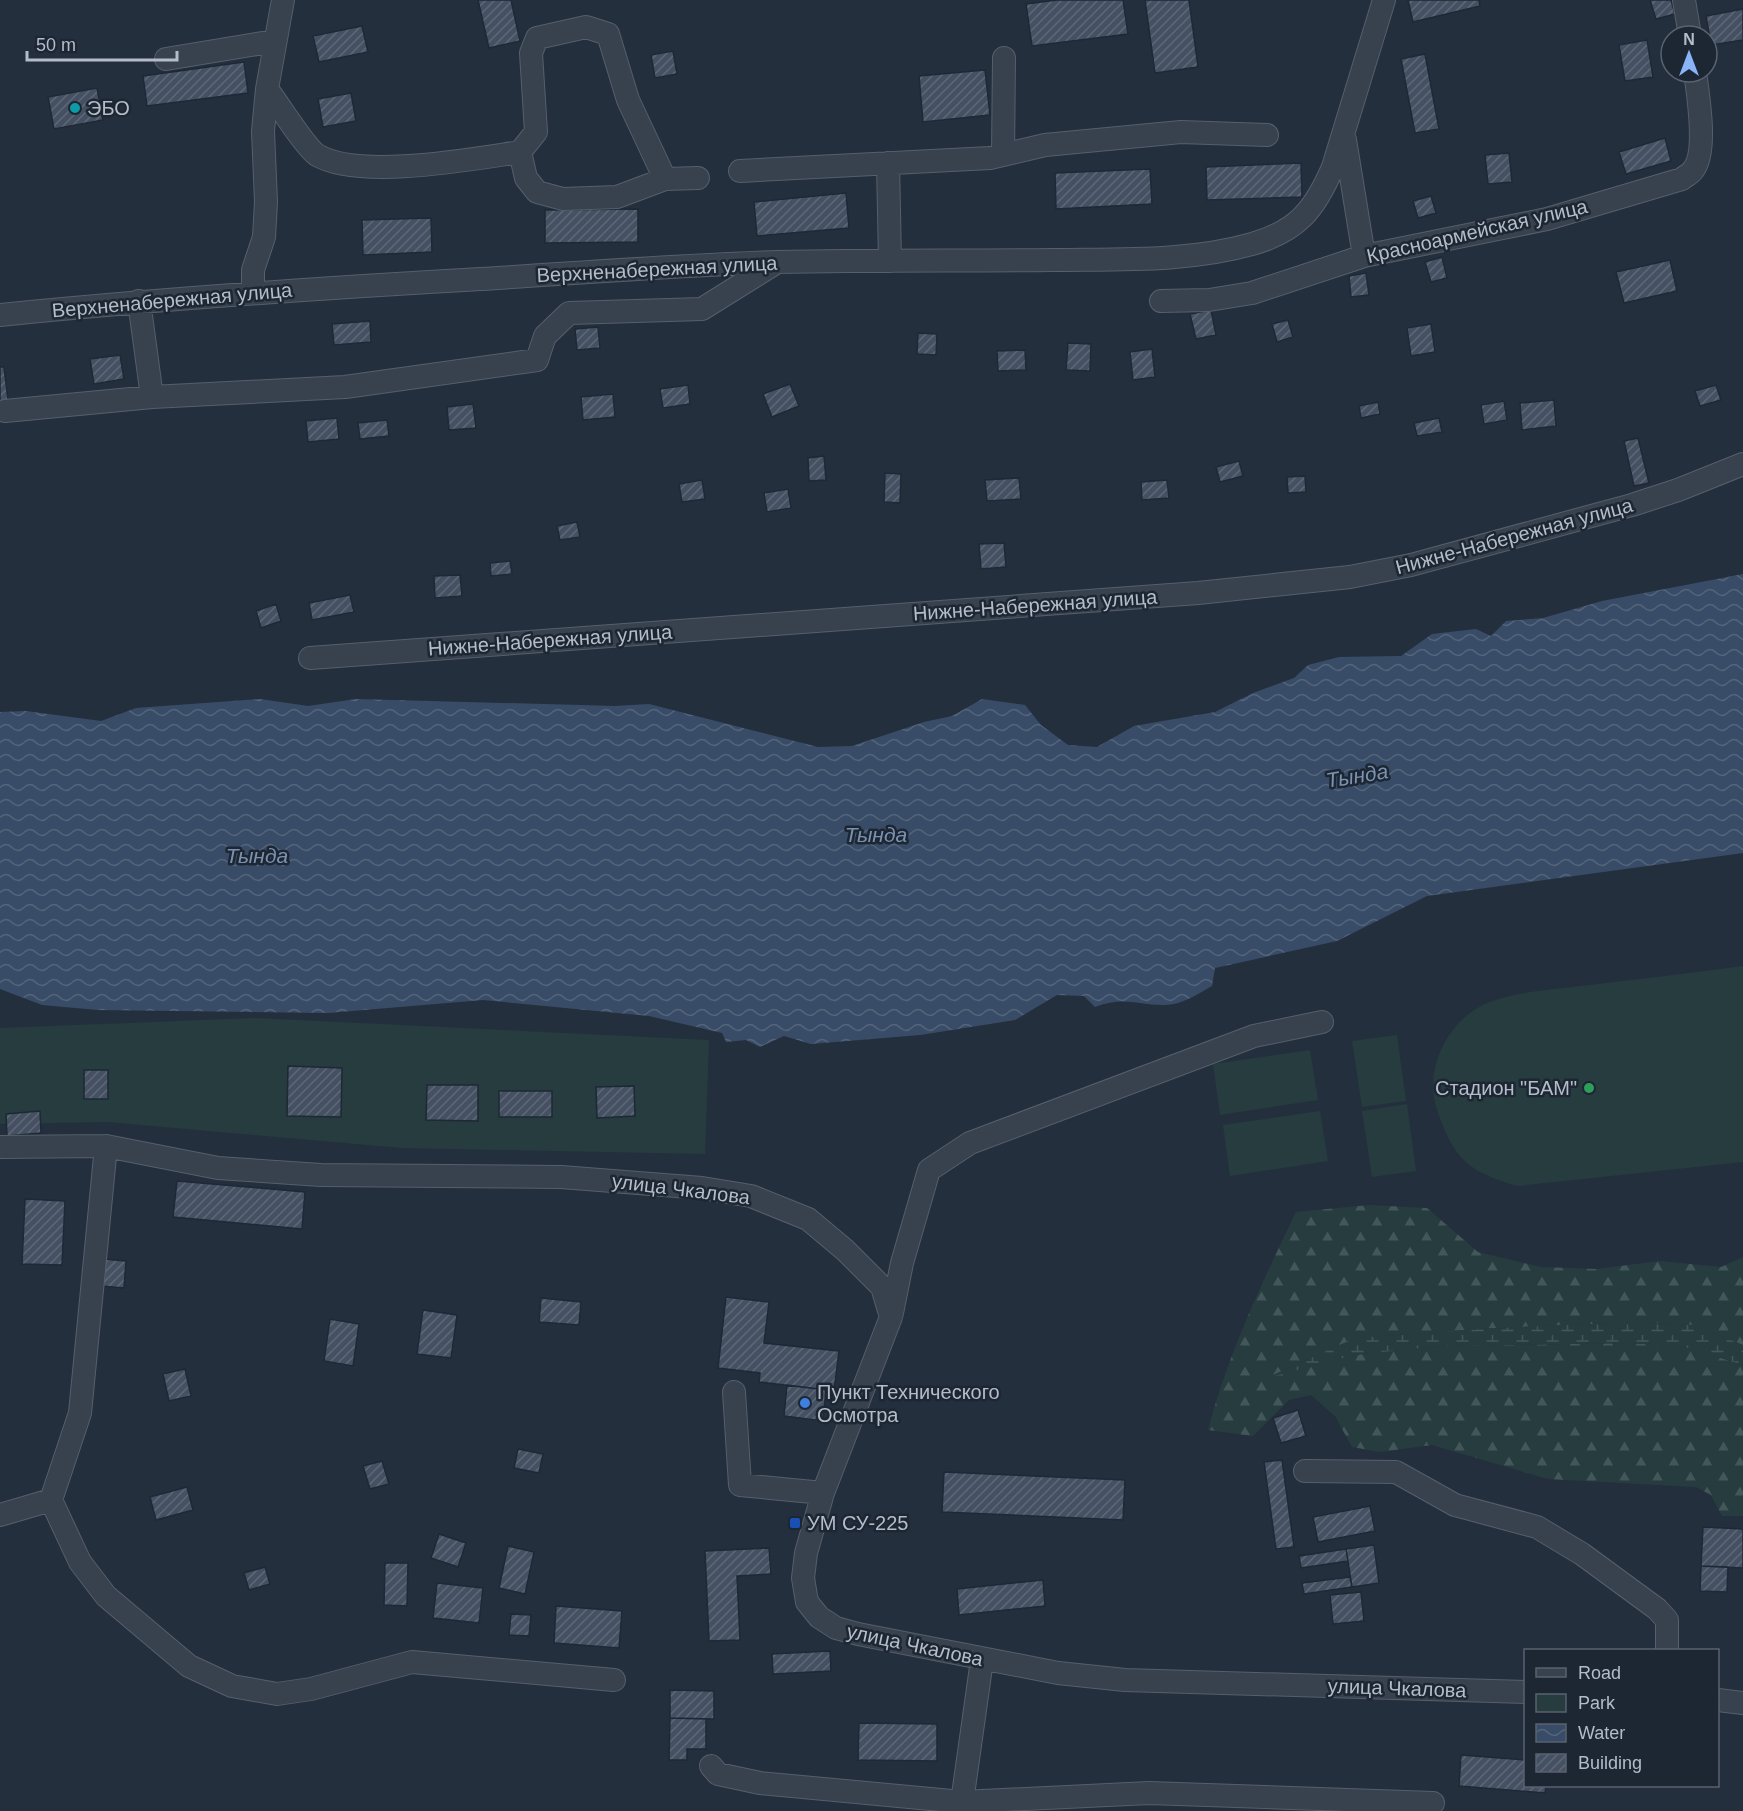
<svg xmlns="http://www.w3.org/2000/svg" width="1743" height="1811" font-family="Arial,sans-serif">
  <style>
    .forest { fill: url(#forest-firs) }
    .wetland { fill: url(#wetland-marsh) }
    .green { fill: #263c3f }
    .water { fill: url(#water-waves) }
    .building { fill: url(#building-hatch); stroke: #1f2835; stroke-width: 1.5 }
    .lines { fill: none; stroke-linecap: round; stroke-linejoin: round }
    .minor-casing { stroke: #565f6c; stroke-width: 24 }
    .minor { stroke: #38414e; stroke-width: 22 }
    .culture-dot { fill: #0f9aa8; stroke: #1d2633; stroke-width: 2 }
    .leisure-dot { fill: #2e9e5b; stroke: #1d2633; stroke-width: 2 }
    .shop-dot { fill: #3f7fe0; stroke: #1d2633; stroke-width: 2 }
    .transit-dot { fill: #1a4fb4; stroke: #1d2633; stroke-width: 2 }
    .labels { text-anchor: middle; stroke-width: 5; stroke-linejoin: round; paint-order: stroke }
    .poi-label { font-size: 20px; fill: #b4bcc9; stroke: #1d2633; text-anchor: start }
    .street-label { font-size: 20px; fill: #b4bcc9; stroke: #1d2633 }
    .water-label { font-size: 21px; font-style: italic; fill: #7c92b1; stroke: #1d2633 }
  </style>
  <defs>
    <pattern id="forest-firs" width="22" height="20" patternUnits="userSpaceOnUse" patternTransform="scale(1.5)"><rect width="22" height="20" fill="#263c3f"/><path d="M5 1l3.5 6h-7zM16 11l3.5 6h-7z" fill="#435659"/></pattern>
    <pattern id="wetland-marsh" width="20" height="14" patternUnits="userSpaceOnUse" patternTransform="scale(1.5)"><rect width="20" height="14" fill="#263c3f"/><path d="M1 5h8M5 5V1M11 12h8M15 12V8" fill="none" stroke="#435659"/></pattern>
    <pattern id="water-waves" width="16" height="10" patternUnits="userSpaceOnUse" patternTransform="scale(1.5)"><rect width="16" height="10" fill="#394c67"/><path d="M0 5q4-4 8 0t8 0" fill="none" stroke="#53647b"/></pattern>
    <pattern id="building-hatch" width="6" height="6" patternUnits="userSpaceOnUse" patternTransform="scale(1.5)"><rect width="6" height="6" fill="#455162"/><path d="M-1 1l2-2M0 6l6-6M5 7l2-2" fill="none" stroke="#5d6877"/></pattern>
  </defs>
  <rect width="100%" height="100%" fill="#242f3e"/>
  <path class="forest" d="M1369 1205 1427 1208 1478 1252 1541 1267 1597 1269 1660 1261 1721 1267 1743 1257V1345L1694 1325 1640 1322 1495 1328 1356 1338 1271 1376 1354 1355 1440 1346 1632 1343 1689 1348 1743 1365V1516H1722L1711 1495 1696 1487 1548 1479 1432 1445 1380 1452 1352 1447 1335 1416 1311 1395 1289 1400 1253 1436 1208 1430C1228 1353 1262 1283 1296 1212Z"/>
  <path class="wetland" d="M1640 1322 1694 1325 1743 1345V1365L1689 1348 1632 1343 1440 1346 1354 1355 1267 1378 1355 1338 1495 1328Z"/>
  <path class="green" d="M1743 966V1162L1518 1186C1468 1172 1454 1159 1437 1110 1423 1068 1449 1017 1490 1002 1518 991 1551 990 1580 986 1634 980 1689 973 1743 966Z
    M255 1018 709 1040 705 1154 402 1148 107 1122 0 1124V1028Z
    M1397 1035 1406 1101 1362 1107 1352 1041Z
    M1310 1050 1318 1100 1220 1115 1213 1064Z
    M1407 1104 1416 1171 1372 1177 1362 1111Z
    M1320 1111 1328 1161 1230 1176 1223 1125Z"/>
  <path class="water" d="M1743 574V853L1427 896 1337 941 1215 968 1212 986C1198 994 1182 1005 1164 1005 1136 1005 1124 996 1095 1007L1084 996 1057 995 1015 1020 920 1035 811 1044 784 1036 760 1047 746 1040 726 1042 722 1033 649 1016 483 1000 328 1013 98 1010 42 1005 0 989V712L26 711 101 721 136 708 260 699 308 706 356 699 615 706 649 704 818 747 852 746 924 722 952 716 982 699 1025 705 1041 725 1068 745 1097 747 1134 726 1215 712 1253 693 1294 678 1308 665 1339 657 1401 656 1432 634 1476 629 1491 636 1506 621 1543 618 1602 601Z"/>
  <path class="building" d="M478 0H511L520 41 489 48Z
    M1057 0H1123L1128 34 1032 46 1026 4Z
    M1145 0H1189L1198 67 1155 73Z
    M1408 0H1479L1480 6 1413 22Z
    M1650 0H1671L1675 14 1656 19Z
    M1743 9V40L1711 45 1706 16Z
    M362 26 368 52 319 62 313 36Z
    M1647 40 1653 77 1625 81 1619 45Z
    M673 51 677 74 655 78 651 55Z
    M1425 54 1439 129 1415 133 1401 59Z
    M244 62 248 93 147 106 143 76Z
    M985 70 990 115 923 122 919 76Z
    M97 88 103 120 54 129 48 97Z
    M351 93 356 121 323 127 318 99Z
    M1665 138 1671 161 1626 174 1619 152Z
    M1509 153 1512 182 1488 184 1485 155Z
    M1301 163 1302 197 1207 200 1206 167Z
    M1150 169 1152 204 1056 209 1055 173Z
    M846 193 849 228 757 236 754 202Z
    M1431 196 1436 213 1418 218 1413 201Z
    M638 209V242L545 243V210Z
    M431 218 432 252 363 255 362 220Z
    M1442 257 1447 278 1431 282 1425 262Z
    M1670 260 1677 291 1624 303 1616 272Z
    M1366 273 1369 295 1351 297 1349 276Z
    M1211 310 1216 335 1196 339 1190 314Z
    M1288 320 1293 337 1277 342 1272 324Z
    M370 321 371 342 334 345 332 324Z
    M1431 324 1435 352 1411 356 1407 328Z
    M598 327 600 348 577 350 575 329Z
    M918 333 937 334 936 355 917 354Z
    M1068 343 1091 344 1090 371 1066 370Z
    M1152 349 1155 377 1133 380 1130 352Z
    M1025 350 1026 370 998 371 997 351Z
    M120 355 124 379 94 384 90 359Z
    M0 367H4L8 400 0 401Z
    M790 384 799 406 772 417 763 394Z
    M688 385 690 404 663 408 660 389Z
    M1716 385 1721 400 1700 406 1695 391Z
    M613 394 615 417 583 420 581 397Z
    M1554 400 1556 426 1522 430 1520 403Z
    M1504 401 1507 420 1484 424 1481 405Z
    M1378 402 1380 414 1361 418 1359 406Z
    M473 404 476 428 449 430 447 407Z
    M337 418 339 439 308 442 306 421Z
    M1439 418 1442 432 1417 436 1414 423Z
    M387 420 389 436 360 439 358 423Z
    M1638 438 1649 483 1634 486 1624 441Z
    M824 456 826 480 809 481 808 458Z
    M1239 461 1243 476 1220 482 1216 467Z
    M885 473 901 474 900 503 884 502Z
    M1305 476 1306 492 1288 493 1287 477Z
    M1019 478 1021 499 987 501 985 480Z
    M702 480 705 499 682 502 679 484Z
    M1167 480 1169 498 1142 500 1141 482Z
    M788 489 791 508 767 512 764 493Z
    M577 522 580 537 560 540 557 526Z
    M1004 543 1006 567 981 569 979 544Z
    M510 561 512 574 491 576 490 563Z
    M460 575 462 596 435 598 434 576Z
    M350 595 354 612 312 620 309 603Z
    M276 604 281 621 261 628 256 611Z
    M288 1066 342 1068 341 1117 287 1116Z
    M84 1070H108V1099H84Z
    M427 1085H478V1121L426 1120Z
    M634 1086 635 1116 597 1118 596 1087Z
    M499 1091H552V1117H499Z
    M40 1111 41 1133 7 1136 6 1114Z
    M177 1181 305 1192 302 1229 173 1217Z
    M25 1199 65 1201 62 1265 22 1264Z
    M103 1259 126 1261 124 1288 101 1286Z
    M726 1297 769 1302 764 1343 839 1351 834 1391 759 1382 760 1373 718 1368Z
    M541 1298 581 1302 579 1325 539 1322Z
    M423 1310 457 1315 451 1358 417 1354Z
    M330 1319 359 1324 353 1366 324 1361Z
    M185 1369 191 1396 169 1401 163 1374Z
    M787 1385 826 1390 823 1421 784 1416Z
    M1298 1410 1306 1436 1281 1443 1273 1418Z
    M518 1449 543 1454 539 1473 514 1468Z
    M1282 1460 1294 1547 1276 1549 1264 1462Z
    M382 1461 389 1484 370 1489 363 1466Z
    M944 1472 1125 1480 1123 1520 942 1512Z
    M187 1487 193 1510 156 1520 150 1497Z
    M1370 1506 1375 1531 1318 1542 1313 1517Z
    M1703 1527 1743 1529V1568L1701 1566Z
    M439 1534 466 1543 458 1567 431 1558Z
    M1374 1545 1379 1583 1352 1587 1346 1549Z
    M508 1546 534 1552 525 1594 499 1588Z
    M769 1548 771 1574 737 1576 740 1640 709 1641 705 1551Z
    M1346 1549 1348 1561 1301 1568 1299 1556Z
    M385 1563H408L407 1606 384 1605Z
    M1701 1566 1728 1567 1727 1592 1700 1591Z
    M265 1567 270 1584 249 1590 244 1573Z
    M1350 1577 1352 1587 1304 1594 1302 1583Z
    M1043 1580 1045 1606 959 1615 957 1589Z
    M437 1583 483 1588 479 1623 433 1618Z
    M1361 1592 1364 1621 1333 1624 1330 1595Z
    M556 1606 622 1611 619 1648 554 1643Z
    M511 1614 531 1615 529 1636 509 1635Z
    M830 1651 831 1671 773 1674 772 1654Z
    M670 1690 714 1691V1719L670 1718Z
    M670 1718 706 1719V1749H687V1760H669Z
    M859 1723 937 1724V1761L858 1760Z
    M1461 1755 1526 1760V1786H1546L1545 1793 1459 1786Z"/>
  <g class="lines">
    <defs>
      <path id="minor" d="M1684 0 1690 36
        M166 59 275 41
        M267 89C278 103 305 147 317 155 359 180 472 159 520 152L536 132 531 53 537 38 586 27 608 34 628 100 665 179
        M1345 140 1364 256
        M520 152 526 178 537 192 563 199 617 197 665 179 698 178
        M1003 155 1004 58
        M888 163 890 261
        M740 171 990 158 1045 145 1181 132 1267 135
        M253 292V270L264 237 266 202 263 131 267 89 283 0
        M1161 301 1209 300 1252 293 1364 256 1547 219 1682 179C1685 176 1691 174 1693 170 1708 152 1698 95 1695 72
        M0 315C160 299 321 288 481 279 580 273 679 265 778 262 869 260 961 261 1053 260 1119 259 1189 262 1252 244 1298 231 1315 209 1333 167L1384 0
        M152 397 345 387 537 360 545 336 569 313 702 309 774 264
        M5 411 152 397 139 301
        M310 658 1198 593 1350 577 1411 565 1632 505 1678 490 1743 464
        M0 1147 106 1146 218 1168 321 1175 561 1177 702 1188 751 1196 808 1219 845 1250 882 1287 891 1317 823 1493 806 1553 803 1578 807 1602 819 1617 836 1628 858 1634 1058 1673 1125 1680 1526 1692
        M892 1313 902 1263 929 1170 970 1143 1254 1036 1322 1022
        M734 1392 740 1485 823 1493
        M1305 1471 1396 1472 1455 1505 1537 1527 1582 1554 1657 1609 1667 1620V1650
        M51 1500 80 1562 106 1596 189 1666 232 1686 277 1694 311 1689 412 1662 614 1680
        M0 1515 51 1500 80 1413 106 1146
        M1718 1700 1743 1703
        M711 1766 718 1774 760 1783 962 1802 982 1660
        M962 1802 1149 1793 1433 1803"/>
    </defs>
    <use href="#minor" class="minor-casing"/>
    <use href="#minor" class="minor"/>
  </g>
  <circle class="culture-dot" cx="75" cy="108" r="6"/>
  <circle class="leisure-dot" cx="1589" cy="1088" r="6"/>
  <circle class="shop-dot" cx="805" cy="1403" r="6"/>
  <rect class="transit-dot" x="789" y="1517" width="12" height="12" rx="3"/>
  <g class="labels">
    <g class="poi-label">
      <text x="87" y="115">ЭБО</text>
      <text x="1577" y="1095" text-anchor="end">Стадион "БАМ"</text>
      <text x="817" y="1399">Пункт Технического<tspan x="817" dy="23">Осмотра</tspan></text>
      <text x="807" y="1530">УМ СУ-225</text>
    </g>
    <g class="street-label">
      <text transform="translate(1477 231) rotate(-13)" y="7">Красноармейская улица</text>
      <text transform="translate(657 269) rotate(-3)" y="7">Верхненабережная улица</text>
      <text transform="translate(172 300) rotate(-5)" y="7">Верхненабережная улица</text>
      <text transform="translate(1514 536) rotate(-15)" y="7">Нижне-Набережная улица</text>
      <text transform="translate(1035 605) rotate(-4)" y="7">Нижне-Набережная улица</text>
      <text transform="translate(550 640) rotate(-4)" y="7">Нижне-Набережная улица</text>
      <text transform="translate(681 1189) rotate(7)" y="7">улица Чкалова</text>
      <text transform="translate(915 1645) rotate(12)" y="7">улица Чкалова</text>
      <text transform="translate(1397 1688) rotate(2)" y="7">улица Чкалова</text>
    </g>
    <g class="water-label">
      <text transform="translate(1357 776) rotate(-9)" y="7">Тында</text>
      <text x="876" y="842">Тында</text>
      <text x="257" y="863">Тында</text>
    </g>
  </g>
  <rect x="1524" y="1649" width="195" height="138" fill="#1d2633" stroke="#59626f" stroke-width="1.5"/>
  <rect x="1536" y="1668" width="30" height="9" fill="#38414e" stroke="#59626f" stroke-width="1.5"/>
  <text x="1578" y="1679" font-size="18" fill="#b4bcc9">Road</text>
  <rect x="1536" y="1694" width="30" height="18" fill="#263c3f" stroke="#59626f" stroke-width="1.5"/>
  <text x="1578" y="1709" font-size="18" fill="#b4bcc9">Park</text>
  <rect x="1536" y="1724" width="30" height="18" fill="url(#water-waves)" stroke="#59626f" stroke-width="1.5"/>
  <text x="1578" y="1739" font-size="18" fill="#b4bcc9">Water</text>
  <rect x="1536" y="1754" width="30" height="18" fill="url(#building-hatch)" stroke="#59626f" stroke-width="1.5"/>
  <text x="1578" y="1769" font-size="18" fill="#b4bcc9">Building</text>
  <g transform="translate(1689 54)"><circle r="28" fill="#1d2633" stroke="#59626f" stroke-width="1.5"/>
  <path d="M0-4.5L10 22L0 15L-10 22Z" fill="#8ab4f8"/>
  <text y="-9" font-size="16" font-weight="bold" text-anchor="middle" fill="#b4bcc9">N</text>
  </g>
  <path d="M27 51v9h150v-9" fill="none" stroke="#b4bcc9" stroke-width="3"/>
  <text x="36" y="51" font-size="18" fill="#b4bcc9" stroke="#1d2633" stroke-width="4.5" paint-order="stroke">50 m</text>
</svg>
